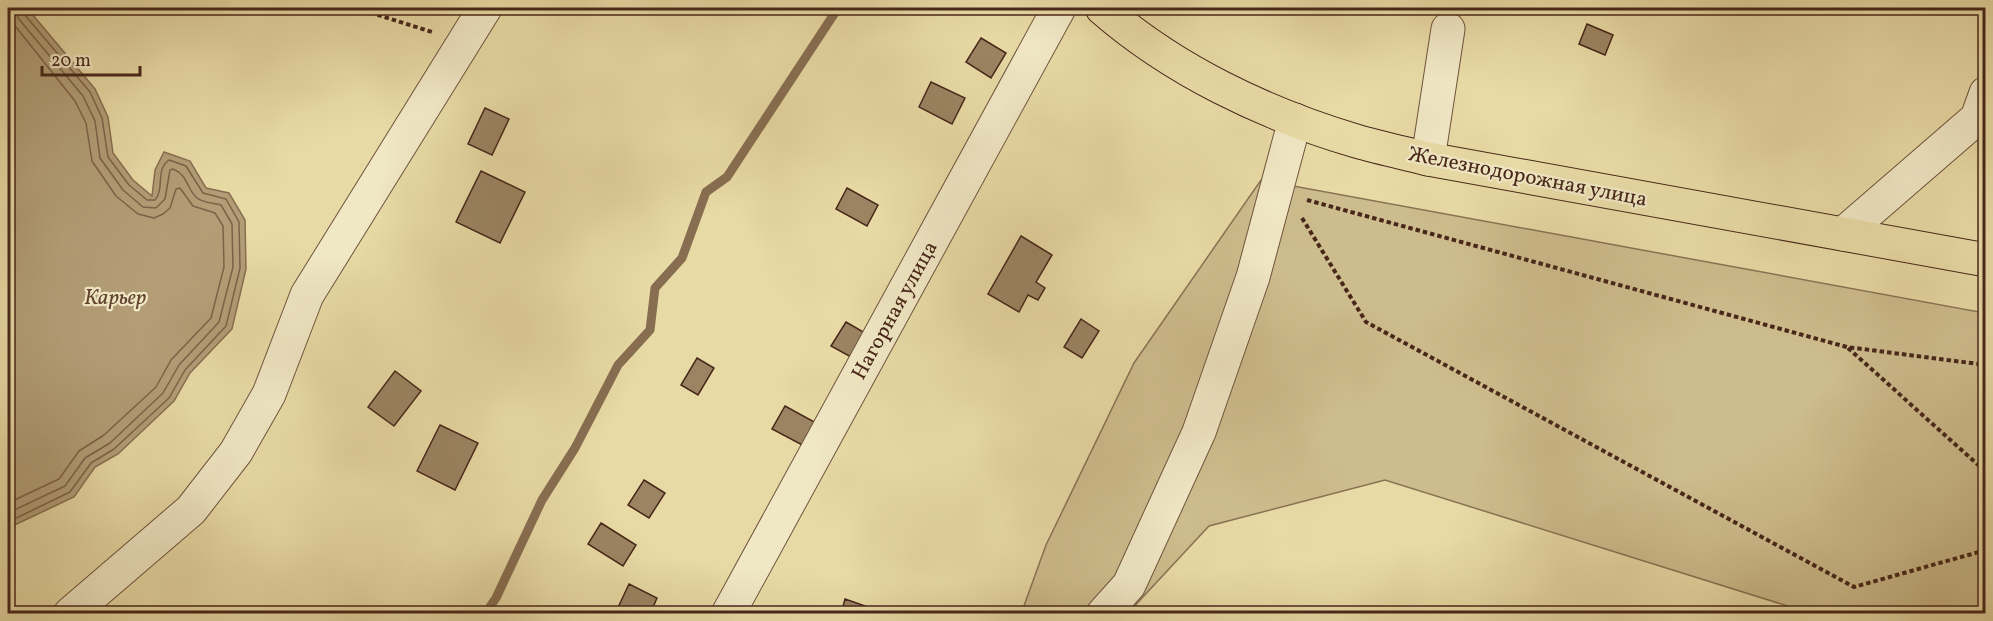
<svg xmlns="http://www.w3.org/2000/svg" width="1993" height="621" font-family="Vollkorn,serif">
  <style>
    .green { fill: #cdbc8d; stroke: #8a7254; stroke-width: 1.5 }
    .water { fill: #b29d76; stroke: #886e51; stroke-width: 1.5 }
    .lines { fill: none; stroke-linecap: round; stroke-linejoin: round }
    .shore { stroke: #7d6248; stroke-width: 1.5 }
    .stream { stroke: #886e51; stroke-width: 9 }
    .building { fill: #9b8462; stroke: #48271a; stroke-width: 1.5 }
    .minor-casing { stroke: #70543d; stroke-width: 35 }
    .major-casing { stroke: #48271a; stroke-width: 35 }
    .path { stroke: #48271a; stroke-width: 4; stroke-dasharray: 4.5 3; stroke-linecap: butt }
    .minor { stroke: #f0e7c4; stroke-width: 33 }
    .major { stroke: #e8daa5; stroke-width: 33 }
    .labels { text-anchor: middle; stroke-width: 4.5; stroke-linejoin: round; paint-order: stroke }
    .street-label { font-size: 21px; fill: #48271a; stroke: #f0e7c4 }
    .water-label { font-size: 22px; font-style: italic; fill: #624431; stroke: #f0e7c4 }
  </style>
  <rect width="100%" height="100%" fill="#e8daa5"/>
  <filter id="stains"><feTurbulence type="fractalNoise" baseFrequency=".00333" numOctaves="4"/><feColorMatrix values="0 0 0 0 .2 0 0 0 0 .09 0 0 0 0 .02 0 0 0 .5 -.17"/></filter>
  <radialGradient id="worn" r=".72"><stop offset=".6" stop-color="#630" stop-opacity="0"/><stop offset="1" stop-color="#630" stop-opacity=".3"/></radialGradient>
  <path class="green" d="M1261 180 1985 313V613H1810L1385 480 1209 526 1128 613 1021 614 1046 545 1134 363Z"/>
  <path class="water" d="M8 8H27L95 89 108 117 113 153 133 180 152 196 155 170 164 152 190 161 206 188 229 193 245 220 246 269 232 329 190 373 174 401 118 454 95 467 74 497 8 528Z"/>
  <g class="lines">
    <path class="shore" d="M8 17 75 101 86 123 92 161 116 196 138 214 154 218 163 214 170 208 176 189 180 188 193 206 215 213 223 226 224 267 211 318 171 360 156 387 104 435 79 451 59 479 8 503
      M8 513 65 486 85 458 110 443 163 393 179 365 219 322 233 267 232 224 221 205C213 203 203 203 197 198 186 188 188 175 173 169L170 170 165 199 156 208 143 207 123 190 100 158 95 121 83 96 18 18 15 8
      M8 522 70 492 91 463 114 449 169 398 185 370 226 326 240 268 239 222 226 199 203 193 186 166 169 160C155 170 165 188 155 200H147L129 185 108 157 102 118 90 92 24 14 23 8"/>
    <path class="stream" d="M485 614 496 598 542 500 575 448 618 365 650 330 655 288 682 258 706 192 727 177 838 8"/>
  </g>
  <path class="building" d="M1587 24 1613 35 1605 55 1579 44Z
    M981 38 1006 53 991 78 966 62Z
    M931 82 965 98 952 124 919 107Z
    M485 108 509 119 492 155 468 144Z
    M481 171 525 192 500 243 456 222Z
    M847 188 878 205 867 226 836 209Z
    M1021 236 1052 255 1036 282 1045 288 1038 300 1028 295 1019 312 988 294Z
    M1081 319 1099 331 1082 358 1064 347Z
    M846 322 865 333 851 357 831 346Z
    M697 358 714 368 698 395 681 385Z
    M395 371 421 391 394 426 368 407Z
    M785 406 818 424 806 447 772 429Z
    M440 425 478 443 455 490 417 471Z
    M644 480 665 493 649 518 628 505Z
    M601 523 636 545 623 566 588 544Z
    M629 584 657 598 650 614H615Z
    M845 599 888 614H841Z"/>
  <g class="lines">
    <defs>
      <path id="minor" d="M1428 159 1448 29
        M1843 234 1977 118 1986 93
        M70 614 191 510 236 452 269 394 307 295 485 8
        M728 614 1059 8
        M1103 614 1129 585 1199 432 1253 277 1295 120"/>
      <path id="major" d="M1102 8C1173 70 1265 114 1356 141 1380 148 1404 153 1428 159L1986 260"/>
    </defs>
    <use href="#minor" class="minor-casing"/>
    <use href="#major" class="major-casing"/>
    <path class="path" d="M356 8 432 32
      M1307 200 1847 347 1986 365
      M1302 218 1366 322 1854 587 1986 550
      M1848 348 1986 472"/>
    <use href="#minor" class="minor"/>
    <use href="#major" class="major"/>
  </g>
  <g class="labels">
    <g class="street-label">
      <text transform="translate(1528 176) rotate(11)" y="7">Железнодорожная улица</text>
      <text transform="translate(894 310) rotate(-61)" y="7">Нагорная улица</text>
    </g>
    <g class="water-label">
      <text x="115" y="304">Карьер</text>
    </g>
  </g>
  <rect width="1993" height="621" fill="none" stroke="#e8daa5" stroke-width="30"/>
  <rect x="9" y="9" width="1975" height="603" fill="none" stroke="#48271a" stroke-width="3"/>
  <rect x="15" y="15" width="1963" height="591" fill="none" stroke="#48271a" stroke-width="1.5"/>
  <path d="M42 66v9h98v-9" fill="none" stroke="#48271a" stroke-width="3"/>
  <text x="51" y="66" font-size="18" fill="#48271a" stroke="#f0e7c4" stroke-width="4.5" paint-order="stroke">20 m</text>
  <rect width="100%" height="100%" filter="url(#stains)"/>
  <rect width="100%" height="100%" fill="url(#worn)"/>
</svg>
